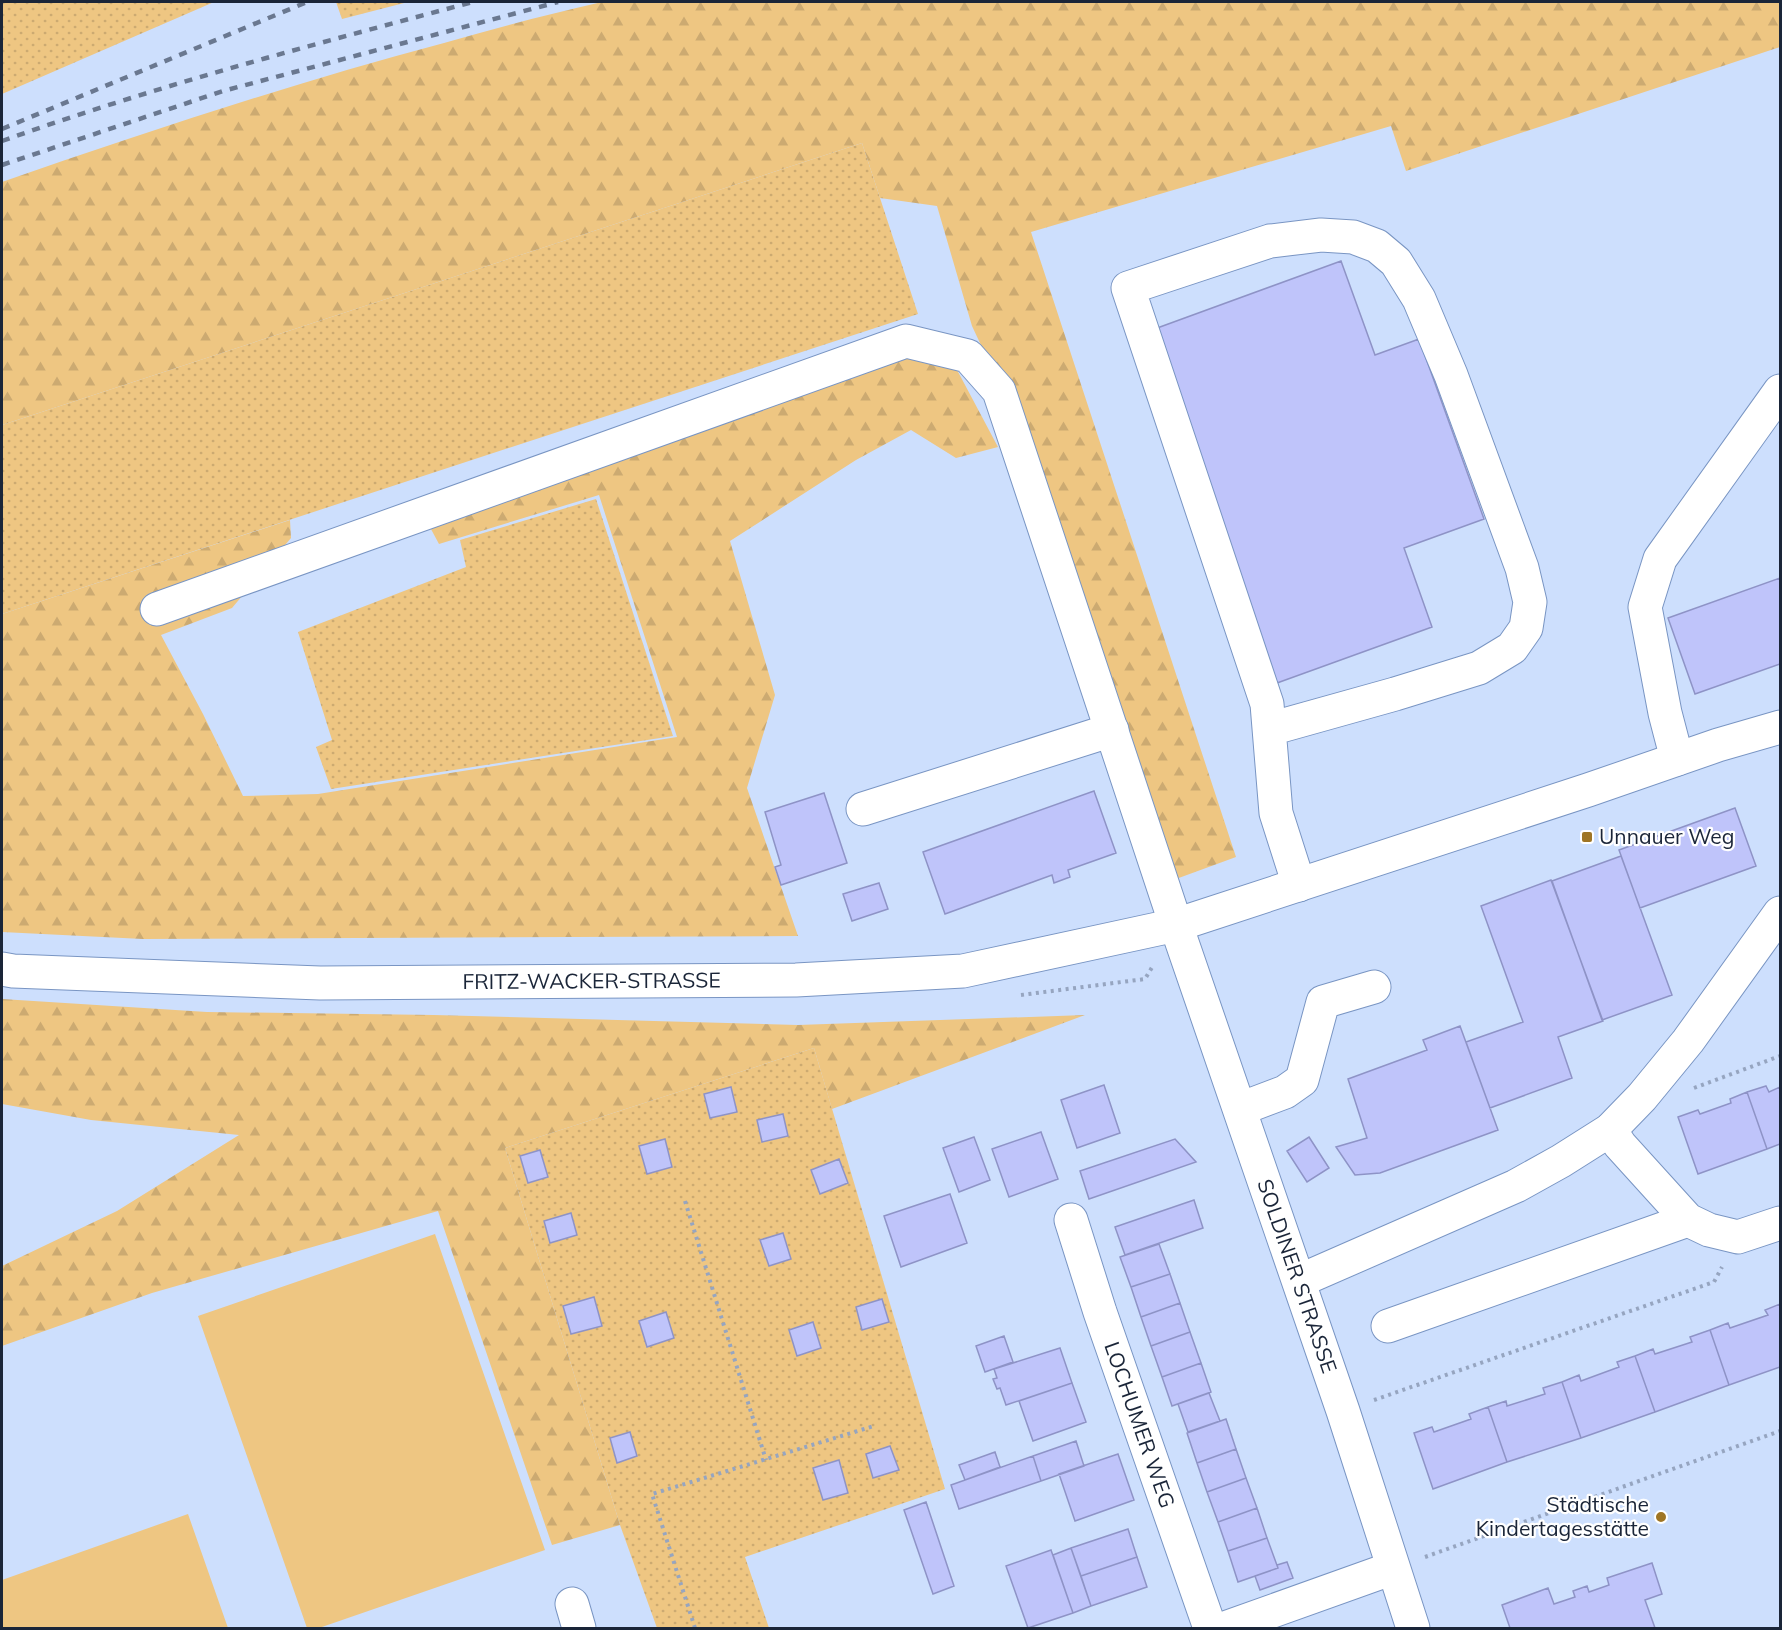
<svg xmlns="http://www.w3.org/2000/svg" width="1782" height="1630" font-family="Mulish,sans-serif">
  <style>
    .grass { fill: url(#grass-dots) }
    .forest { fill: url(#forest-firs) }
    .park { fill: #eec682 }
    .building { fill: #bfc4fa; stroke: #8e93c6; stroke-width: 1.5 }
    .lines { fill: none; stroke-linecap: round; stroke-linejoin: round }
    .minor-casing { stroke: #7995c3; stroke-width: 35 }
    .path { stroke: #96a5c0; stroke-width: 4; stroke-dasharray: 3 4.5; stroke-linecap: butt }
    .minor { stroke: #fff; stroke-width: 33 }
    .rail { stroke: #6a7890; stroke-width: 4.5; stroke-dasharray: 8 8; stroke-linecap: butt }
    .poi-dot { fill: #9f7524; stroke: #fff; stroke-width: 2 }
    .labels { text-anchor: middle; stroke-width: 4.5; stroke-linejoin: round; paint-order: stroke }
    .poi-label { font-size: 21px; fill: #1a2538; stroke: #fff; text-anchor: start }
    .street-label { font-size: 21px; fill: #1a2538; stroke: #fff }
  </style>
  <defs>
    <pattern id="grass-dots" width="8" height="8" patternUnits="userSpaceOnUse" patternTransform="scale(1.5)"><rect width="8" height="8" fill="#eec682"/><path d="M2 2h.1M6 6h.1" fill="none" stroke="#ccaa71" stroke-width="1.8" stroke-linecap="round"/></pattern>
    <pattern id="forest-firs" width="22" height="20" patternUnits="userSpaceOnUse" patternTransform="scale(1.5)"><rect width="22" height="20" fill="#eec682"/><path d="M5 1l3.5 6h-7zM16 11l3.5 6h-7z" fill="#ccaa71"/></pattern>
  </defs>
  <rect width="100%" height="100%" fill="#cddffd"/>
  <path class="grass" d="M2 2H214L2 94Z
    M336 2H408L342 19Z
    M862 143 918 314 2 614V425Z
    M596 499 673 736 331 789 316 747 332 740 298 632 466 567 460 540Z
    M814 1048 945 1489 745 1557 769 1628H657L620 1525 505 1148Z"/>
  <path class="forest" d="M602 2H1780V47L1406 171 1391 126 1031 232 1236 857 1176 879 1017 422 972 326 937 206 880 198 862 143 2 425V182C148 131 294 83 444 43 496 28 549 14 602 2Z
    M905 354 956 368 998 447 956 458 911 430 856 460 730 541 775 695 747 788 798 936 143 939 2 932V614L290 520 291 538 232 608 161 635 203 714 243 796 318 794 677 737 599 495 439 544 425 518Z
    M2 999 207 1012 434 1015 798 1025 1085 1015 832 1109 814 1048 505 1148 620 1525 552 1545 438 1211 152 1293 2 1346V1266L117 1211 239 1135 91 1120 2 1104Z"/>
  <path class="park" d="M435 1234 545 1550 319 1628H307L198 1316Z
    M188 1514 228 1628H2V1580Z"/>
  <path class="building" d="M1341 261 1375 355 1419 339 1484 519 1404 548 1432 627 1277 683 1149 331Z
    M1780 578V664L1695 694 1668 618Z
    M1094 791 1116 853 1068 870 1070 877 1054 883 1052 875 945 914 923 852Z
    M824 793 847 863 781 885 775 867 781 865 765 812Z
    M1735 808 1756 866 1640 908 1619 850Z
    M1621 856 1672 995 1602 1020 1552 881Z
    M1551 880 1603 1021 1558 1037 1572 1078 1490 1108 1466 1042 1523 1022 1481 906Z
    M879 883 888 909 852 921 843 894Z
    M1460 1026 1498 1130 1380 1173 1355 1175 1336 1147 1367 1138 1348 1079 1427 1050 1423 1040Z
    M1104 1085 1120 1133 1077 1148 1061 1100Z
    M1766 1086 1769 1092 1780 1087V1144L1767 1149 1747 1092Z
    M731 1087 737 1112 710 1118 704 1094Z
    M1747 1092 1767 1149 1698 1174 1678 1117 1698 1110 1700 1114 1731 1103 1730 1099Z
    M783 1114 788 1136 762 1142 757 1120Z
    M1041 1132 1058 1179 1009 1197 992 1149Z
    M974 1137 990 1180 959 1192 943 1148Z
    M1309 1137 1329 1168 1307 1182 1287 1151Z
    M665 1139 672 1167 647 1174 639 1146Z
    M1175 1139 1196 1162 1089 1199 1080 1171Z
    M540 1150 548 1177 528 1183 520 1156Z
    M839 1159 848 1183 820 1194 811 1170Z
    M950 1194 967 1243 901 1267 884 1216Z
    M1194 1200 1203 1228 1125 1255 1115 1227Z
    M571 1213 577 1235 550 1243 544 1221Z
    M783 1233 791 1259 769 1266 760 1240Z
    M1159 1244 1170 1274 1131 1287 1120 1257Z
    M1170 1274 1180 1303 1141 1317 1131 1287Z
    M594 1297 602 1326 571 1334 563 1306Z
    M882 1299 889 1322 862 1330 856 1307Z
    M1180 1303 1190 1332 1151 1346 1141 1317Z
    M1780 1304V1367L1729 1385 1710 1330 1728 1323 1730 1328 1768 1315 1765 1310Z
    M666 1312 674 1338 647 1347 639 1321Z
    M813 1322 821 1348 797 1356 789 1330Z
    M1710 1330 1729 1385 1655 1412 1635 1356 1653 1349 1655 1354 1692 1342 1690 1337Z
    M1190 1332 1201 1363 1162 1377 1151 1346Z
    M1004 1336 1013 1362 985 1372 976 1346Z
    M1060 1348 1072 1383 1006 1405 1000 1388 997 1389 993 1379 997 1378 994 1369Z
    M1635 1356 1655 1412 1581 1438 1562 1382 1579 1375 1581 1381 1619 1367 1617 1362Z
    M1201 1363 1211 1392 1172 1406 1162 1377Z
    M1562 1382 1581 1438 1507 1462 1488 1407 1506 1401 1507 1406 1545 1394 1543 1388Z
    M1072 1383 1086 1422 1033 1441 1019 1401Z
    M1209 1393 1220 1421 1188 1432 1178 1404Z
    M1488 1407 1507 1462 1433 1489 1414 1433 1432 1427 1434 1432 1471 1419 1469 1414Z
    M1226 1419 1236 1449 1197 1463 1187 1433Z
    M630 1432 637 1456 617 1463 610 1438Z
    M1076 1441 1084 1466 1041 1481 1033 1456Z
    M890 1446 899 1470 873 1478 866 1454Z
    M1236 1449 1246 1478 1207 1492 1197 1463Z
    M995 1452 1000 1467 965 1480 959 1465Z
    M1118 1454 1134 1500 1075 1521 1059 1474Z
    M1033 1456 1041 1481 959 1509 951 1485Z
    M839 1460 848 1493 823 1500 813 1468Z
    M1246 1478 1257 1508 1218 1522 1207 1492Z
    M926 1502 954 1586 933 1594 904 1510Z
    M1257 1508 1267 1538 1228 1551 1218 1522Z
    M1128 1529 1137 1557 1081 1576 1071 1548Z
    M1267 1538 1278 1568 1238 1582 1228 1551Z
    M1071 1548 1091 1606 1073 1613 1053 1555Z
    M1051 1550 1073 1613 1028 1628 1006 1566Z
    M1137 1557 1147 1587 1091 1606 1081 1576Z
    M1287 1562 1293 1578 1260 1590 1255 1576 1278 1568 1277 1565Z
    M1652 1563 1662 1594 1645 1600 1655 1628H1510L1502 1605 1548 1588 1554 1604 1575 1597 1573 1591 1587 1586 1589 1592 1609 1585 1607 1578Z"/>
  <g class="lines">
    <defs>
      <g id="minor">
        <path id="s1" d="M157 609 906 341 968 356 999 391 1176 925 1343 1411 1413 1628"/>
        <path d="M1270 729 1395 694 1479 668 1512 648 1526 628 1530 602 1522 568 1451 375 1419 299 1396 262 1377 246 1353 237 1321 235 1270 241 1128 288 1267 704 1276 813 1299 885"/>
        <path d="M1677 759 1665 713 1645 607 1660 559 1780 391"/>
        <path d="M863 809 1112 730"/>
        <path id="s2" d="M2 969 13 971 320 983 796 980 963 971 1176 925 1588 790 1718 745 1780 727"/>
        <path d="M1240 1109 1285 1092 1302 1080 1323 1002 1374 987"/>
        <path d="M1610 1130 1620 1145 1688 1220 1709 1230 1738 1237 1780 1223"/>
        <path id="s3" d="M1071 1220 1100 1312 1210 1628"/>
        <path d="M1299 1281 1516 1186 1561 1161 1610 1130 1642 1097 1688 1041 1780 913"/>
        <path d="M1388 1326 1688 1220"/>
        <path d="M572 1604 579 1628"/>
        <path d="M1225 1628 1393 1568"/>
      </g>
    </defs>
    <use href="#minor" class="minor-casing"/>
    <path class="path" d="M1021 995 1145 979 1154 964
      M1694 1088 1780 1056
      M685 1201 766 1460
      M1374 1400 1714 1282 1722 1267
      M1425 1557 1780 1431
      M695 1628 652 1494 874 1426"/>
    <use href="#minor" class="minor"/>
    <path class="rail" d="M2 129 307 2
      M2 141C156 86 315 44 473 2
      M2 165 223 91 558 2"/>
  </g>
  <g class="poi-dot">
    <rect x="1581" y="831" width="12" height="12" rx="3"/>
    <circle cx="1661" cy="1517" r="6"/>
  </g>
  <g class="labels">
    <g class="poi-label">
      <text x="1599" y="844">Unnauer Weg</text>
      <text x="1649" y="1512" text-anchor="end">Städtische<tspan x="1649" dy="24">Kindertagesstätte</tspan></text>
    </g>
    <g class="street-label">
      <text dy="7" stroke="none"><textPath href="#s2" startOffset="590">FRITZ-WACKER-STRASSE</textPath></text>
      <text dy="7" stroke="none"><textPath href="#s1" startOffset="1840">SOLDINER STRASSE</textPath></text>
      <text dy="7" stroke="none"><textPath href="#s3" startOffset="216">LOCHUMER WEG</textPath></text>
    </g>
  </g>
  <rect width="1782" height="1630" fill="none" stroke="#1a2538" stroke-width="6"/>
</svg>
